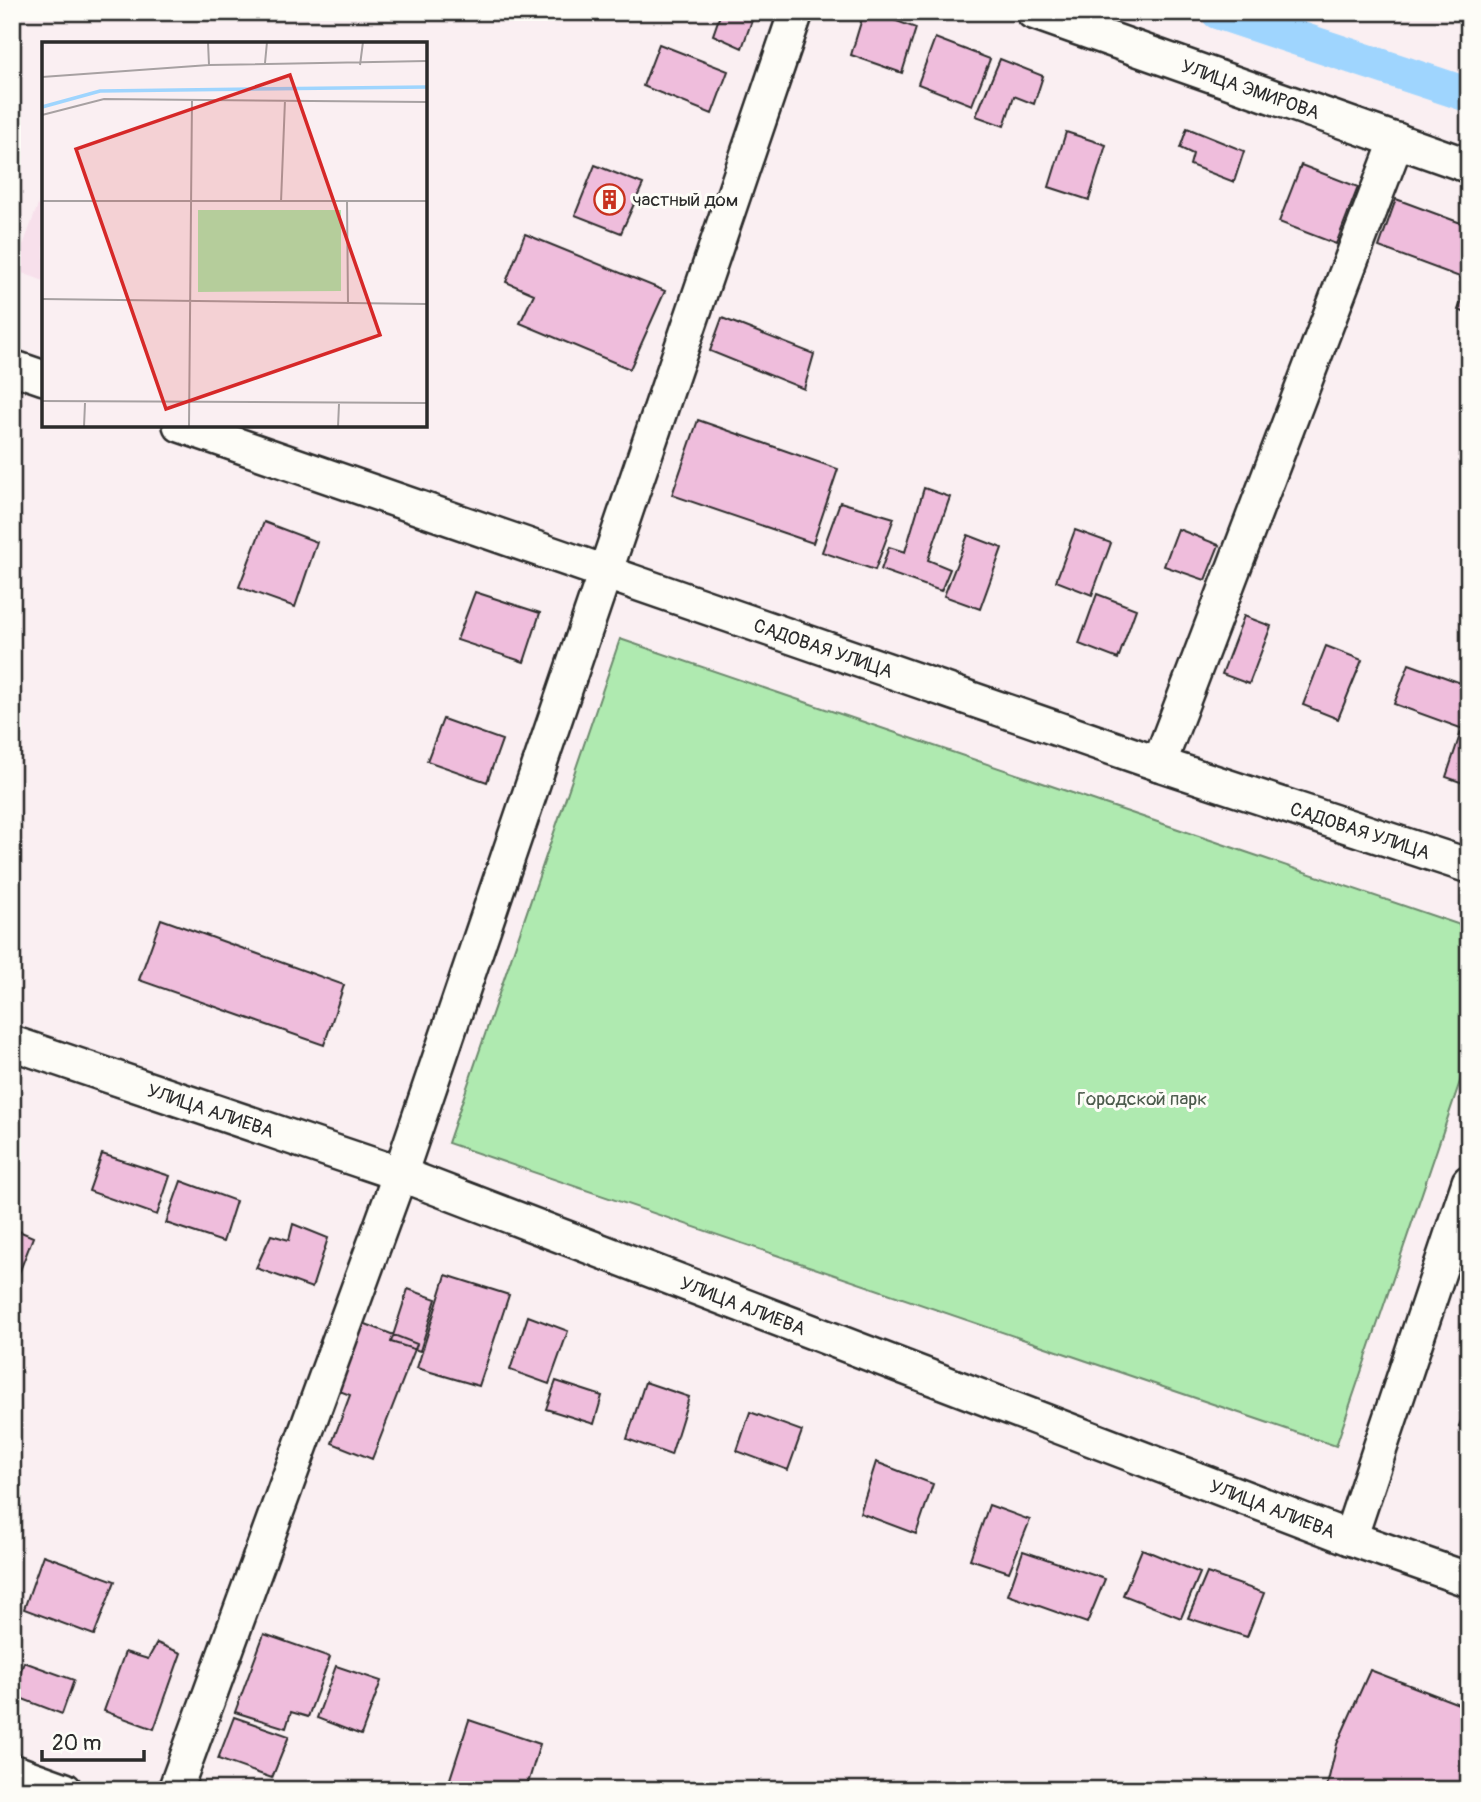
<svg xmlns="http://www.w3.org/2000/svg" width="1481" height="1802" font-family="Pangolin,sans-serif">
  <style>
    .built { fill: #f7e0eb }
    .green { fill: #afeab0; stroke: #6d8a6e; stroke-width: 2 }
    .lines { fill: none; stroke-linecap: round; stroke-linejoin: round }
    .canal { stroke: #9fd5fe; stroke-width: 35 }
    .building { fill: #efbddc; stroke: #2b2b2b; stroke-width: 2 }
    .minor-casing { stroke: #2b2b2b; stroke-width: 38 }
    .minor { stroke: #fdfcf7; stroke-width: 33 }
    .labels { text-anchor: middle; stroke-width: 6; stroke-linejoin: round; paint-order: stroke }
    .street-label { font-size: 19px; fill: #2b2b2b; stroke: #fdfcf7 }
    .poi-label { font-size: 19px; fill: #2b2b2b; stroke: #fdfcf7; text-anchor: start }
    .park-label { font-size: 19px; fill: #4c5b4c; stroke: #fdfcf7 }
    .inset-river { fill: none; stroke: #9fd5fe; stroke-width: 3.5 }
    .inset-road { fill: none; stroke: #a7a1a2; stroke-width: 2 }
    .view { fill: #d62828; fill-opacity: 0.15; stroke: #d62828; stroke-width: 3.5 }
    .inset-edge { fill: none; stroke: #2b2b2b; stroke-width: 3.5 }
  </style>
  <rect width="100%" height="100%" fill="#faeff2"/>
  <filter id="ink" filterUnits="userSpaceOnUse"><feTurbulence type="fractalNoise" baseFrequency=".0143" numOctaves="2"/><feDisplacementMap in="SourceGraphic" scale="14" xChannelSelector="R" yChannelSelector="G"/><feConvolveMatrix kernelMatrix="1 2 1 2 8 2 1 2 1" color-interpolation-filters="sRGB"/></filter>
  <g filter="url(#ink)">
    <path class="built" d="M42 194 44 195V281L14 270Z"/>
    <path class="green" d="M620 639 1469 928V1055L1336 1446 448 1143Z"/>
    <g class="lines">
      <path class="canal" d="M1218 12 1469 95"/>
    </g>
    <path class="building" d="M721 12H755L742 48 713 35Z
      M864 12H872L916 28 902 73 851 55Z
      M935 38 990 59 972 105 918 84Z
      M659 44 728 71 712 114 643 86Z
      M1000 59 1043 76 1034 104 1014 96 1004 126 976 116Z
      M1187 128 1244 151 1234 182 1190 165 1193 154 1180 148Z
      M1066 132 1106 145 1089 200 1049 187Z
      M595 165 643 184 621 233 575 215Z
      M1301 165 1358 187 1336 244 1279 222Z
      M1396 199 1469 226V270L1465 279 1379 247Z
      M525 234 665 291 630 369 520 323 534 294 506 282Z
      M1469 282V314L1458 310Z
      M722 318 814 354 804 389 710 351Z
      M698 420 838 469 813 543 672 495Z
      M924 488 950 497 928 560 950 569 941 591 881 570 889 547 905 552Z
      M840 502 894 518 875 570 822 552Z
      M264 522 317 542 295 607 239 587Z
      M1178 529 1219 545 1205 580 1164 566Z
      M1075 530 1111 543 1092 595 1056 581Z
      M968 535 1002 548 980 609 944 596Z
      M475 592 540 613 524 662 457 640Z
      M1097 594 1136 609 1118 659 1079 644Z
      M1244 616 1271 626 1249 684 1222 674Z
      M1326 646 1362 660 1338 719 1303 705Z
      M1409 664 1469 686V713L1463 729 1394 704Z
      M443 719 502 740 487 782 427 761Z
      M1461 732 1469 735V785L1446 777Z
      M161 919 344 985 324 1045 139 980Z
      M102 1154 170 1176 157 1215 89 1191Z
      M181 1181 236 1201 223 1242 166 1223Z
      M293 1224 328 1238 312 1288 256 1268 271 1235 289 1240Z
      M12 1228 33 1237 12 1291Z
      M446 1275 509 1295 479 1386 417 1368Z
      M408 1289 436 1299 420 1351 391 1342Z
      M528 1316 568 1331 549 1384 510 1370Z
      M358 1321 417 1344 372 1459 332 1443 350 1395 332 1388Z
      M556 1381 602 1396 594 1424 546 1409Z
      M645 1382 689 1397 671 1455 627 1439Z
      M1469 1401V1432L1459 1426Z
      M750 1412 802 1431 788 1470 737 1451Z
      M876 1462 933 1484 916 1534 860 1513Z
      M989 1505 1030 1520 1009 1572 970 1559Z
      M1142 1549 1200 1573 1181 1618 1123 1595Z
      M1023 1551 1105 1579 1087 1623 1008 1595Z
      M43 1555 115 1581 94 1635 24 1609Z
      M1207 1573 1264 1593 1247 1637 1188 1618Z
      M264 1634 330 1657 308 1717 291 1712 286 1728 235 1712Z
      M157 1643 181 1653 154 1729 104 1711 125 1652 148 1659Z
      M24 1662 74 1680 62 1714 12 1695Z
      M336 1666 381 1681 361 1735 317 1718Z
      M1370 1670 1469 1708V1790H1326L1337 1744Z
      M234 1717 289 1736 272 1778 218 1759Z
      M469 1720 540 1744 526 1790H470L449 1782Z"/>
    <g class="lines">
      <defs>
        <g id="minor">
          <path id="s1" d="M1033 12 1469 166"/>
          <path d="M12 367 44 378"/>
          <path id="s2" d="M180 425 1159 764 1469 866"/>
          <path d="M1159 764 1397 140"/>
          <path id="s3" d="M12 1043 400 1174 1350 1538 1469 1580"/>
          <path d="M1350 1538 1469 1182"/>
          <path d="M12 1771 65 1790"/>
          <path d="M175 1790 400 1174 796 12"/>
        </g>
      </defs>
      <use href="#minor" class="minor-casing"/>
      <use href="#minor" class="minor"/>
    </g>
  </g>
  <defs>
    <symbol id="building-ring" viewBox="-11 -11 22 22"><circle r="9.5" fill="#fdfcf7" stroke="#c8321e" stroke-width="1.5"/><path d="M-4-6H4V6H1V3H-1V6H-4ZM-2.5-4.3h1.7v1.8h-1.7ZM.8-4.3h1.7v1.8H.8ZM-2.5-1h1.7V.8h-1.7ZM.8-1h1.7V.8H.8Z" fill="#c8321e"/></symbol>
  </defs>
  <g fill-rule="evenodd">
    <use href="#building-ring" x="592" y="182" width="35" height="35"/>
  </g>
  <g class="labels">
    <g class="street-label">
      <text dy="7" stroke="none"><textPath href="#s1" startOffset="231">УЛИЦА ЭМИРОВА</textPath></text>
      <text dy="7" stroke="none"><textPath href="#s2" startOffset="681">САДОВАЯ УЛИЦА</textPath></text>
      <text dy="7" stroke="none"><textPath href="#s2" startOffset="1248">САДОВАЯ УЛИЦА</textPath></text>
      <text dy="7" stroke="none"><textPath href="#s3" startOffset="210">УЛИЦА АЛИЕВА</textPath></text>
      <text dy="7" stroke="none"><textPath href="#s3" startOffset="777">УЛИЦА АЛИЕВА</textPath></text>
      <text dy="7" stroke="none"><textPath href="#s3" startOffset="1344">УЛИЦА АЛИЕВА</textPath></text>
    </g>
    <g class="poi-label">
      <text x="632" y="206">частный дом</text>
    </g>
    <g class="park-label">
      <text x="1142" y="1105">Городской парк</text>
    </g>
  </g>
  <g transform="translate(42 42)">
    <rect width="385" height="385" fill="#faeff2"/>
    <path d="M156 168H299V249L156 250Z" fill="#afeab0"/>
    <path class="inset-river" d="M0 65 58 49 385 45"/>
    <path class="inset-road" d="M166 0 167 23M223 21 225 0M318 23 321 0M0 35 167 23 385 19M0 73 62 57 385 60M0 159H385M305 159 306 262M239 160 243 58M0 257 385 262M0 359 385 361M42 385 43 361M147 385 150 57M296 385 297 362"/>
    <path class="view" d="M248 33 338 293 124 367 34 107Z"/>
    <rect width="385" height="385" class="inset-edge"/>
  </g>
  <rect width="1481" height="1802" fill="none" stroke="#fdfcf7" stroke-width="42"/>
  <rect x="21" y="21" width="1439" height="1760" fill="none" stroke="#2b2b2b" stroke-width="2.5" filter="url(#ink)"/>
  <path d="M42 1750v10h102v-10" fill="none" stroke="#2b2b2b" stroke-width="3.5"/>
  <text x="52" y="1750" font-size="21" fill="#2b2b2b" stroke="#fdfcf7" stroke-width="5" paint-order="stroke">20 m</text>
</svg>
